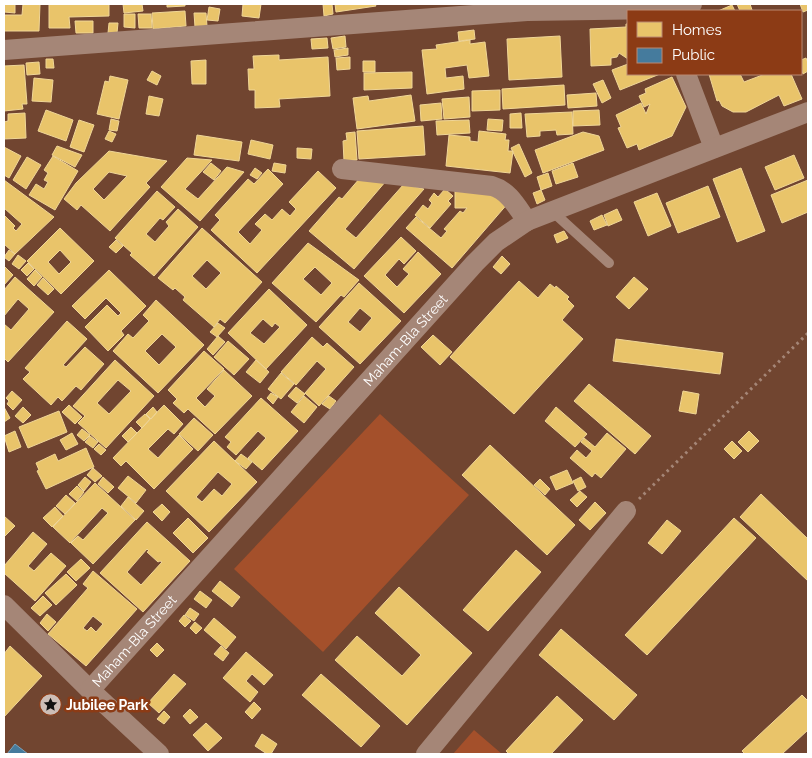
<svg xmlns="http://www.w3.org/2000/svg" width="812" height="758" font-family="Raleway,sans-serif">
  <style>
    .green { fill: #a4502b }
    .homes { fill: #e9c46a; stroke: #f0d697; fill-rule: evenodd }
    .public { fill: #457b9d; stroke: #7da3ba }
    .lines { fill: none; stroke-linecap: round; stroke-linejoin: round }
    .path { stroke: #a58677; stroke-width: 3; stroke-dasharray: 2.5 4; stroke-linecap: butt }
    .lane { stroke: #a58677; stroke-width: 10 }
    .street { stroke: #a58677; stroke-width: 20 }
    .labels { text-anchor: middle; stroke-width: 5; stroke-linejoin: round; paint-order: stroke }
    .street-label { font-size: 14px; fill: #fff; stroke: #8c3b15 }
    .poi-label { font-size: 14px; font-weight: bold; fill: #fff; stroke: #8c3b15; text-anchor: start }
  </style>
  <rect width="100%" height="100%" fill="#714530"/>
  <path class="green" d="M380 414 469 495 323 652 234 569Z
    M474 730 502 754H453Z"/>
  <path class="homes" d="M4 4H15V13L4 12Z
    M23 4H40L39 31H4V15H22Z
    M49 4H109V16L69 17 70 28H49Z
    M123 4H142L143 11 124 13Z
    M167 4H185V6L167 7Z
    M243 4H261L259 18 242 16Z
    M323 4H332L333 14 324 16Z
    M335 4H375L376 6 336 12Z
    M737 4H750L752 10 740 11Z
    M800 4H808V10L803 12Z
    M732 5 735 11H718Z
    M209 7 220 9 218 21 207 20Z
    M185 11 186 26 153 29 152 13Z
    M194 13H206L207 26 195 27Z
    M124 14H135V28L124 27Z
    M138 14H151L152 28H139Z
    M75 21H93V33H76Z
    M109 23H118L117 33H108Z
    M626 24H628V59L619 53 617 57 611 58V65L591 66 590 29 626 27Z
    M474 30 475 39 459 41 458 32Z
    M345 36 346 47 333 49 331 38Z
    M560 36 562 77 509 80 507 39Z
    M327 38 328 48 312 49 311 39Z
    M470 40V44L485 42 489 76 469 78 467 65 445 68 446 78 463 76 464 89 427 94 422 50 437 49 436 45Z
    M348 48V55L335 57 334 50Z
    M279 55V60L328 57 330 96 279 99 280 107 255 108V90H249L248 69H254L253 56Z
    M350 57V69L337 70 336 58Z
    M806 58 808 63V71L803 74 801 68V60Z
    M46 59H53L54 68H46Z
    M206 60V84H192L191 61Z
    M363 61H375V72H363Z
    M39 62 40 74 27 75 26 63Z
    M628 64V74H660L620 90 612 70Z
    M24 65 27 104H22L23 109 4 111V66Z
    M152 71 161 76 157 85 147 80Z
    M412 72V88L364 90V73Z
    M709 74H740L744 82 765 74H791L802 99 784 106 779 95 746 112H733L722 106 719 100 717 101Z
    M110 76 128 80 119 119 97 114 105 81 109 82Z
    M672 77 686 107 672 136 639 150 637 144 627 148 618 128 621 127 616 115 641 103 646 114 650 104 644 107 639 96 646 93 645 89Z
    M34 78 53 80 51 102 32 101Z
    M603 80 611 98 602 103 593 84Z
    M564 85 565 105 503 109 502 89Z
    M500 90V110L472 111V91Z
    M596 93 597 106 568 108 567 95Z
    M411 95 415 121 357 129 353 98 368 96 369 101Z
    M149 96 163 99 159 116 146 114Z
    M469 97 470 117 444 119 442 99Z
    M441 103 442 119 421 121 420 105Z
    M46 110 73 120 66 141 38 131Z
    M599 110 600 125 573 126V111Z
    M572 112 573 134 557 135 556 130 540 131V136L527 137 525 114Z
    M25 113 26 138 4 139V122L8 121V114Z
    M521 113 522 128H510V114Z
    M111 119 119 121 117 131 109 130Z
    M488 119 503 120 502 131 487 130Z
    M79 120 94 125 84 152 70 147Z
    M469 120 470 133 437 135 436 121Z
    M423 126 425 155 359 159 357 131Z
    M109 131 116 134 112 142 105 139Z
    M479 131 506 134 505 140H509L508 151H513L510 173 446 166 449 135 470 137V141L478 142Z
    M355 132 357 160 344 161 343 141 347 140 346 133Z
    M583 132 599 136 604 150 543 173 535 150Z
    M197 135 242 142 239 161 194 155Z
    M251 140 273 145 270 159 248 154Z
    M519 144 532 173 525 177 511 148Z
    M57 146 82 155 75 167 52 155Z
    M4 147 21 156 9 178 4 175Z
    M297 148 312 149 311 159 297 158Z
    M109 151 167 161 146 183 150 187 110 231 81 205 77 210 64 199 76 183ZM109 172 127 176 104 200 93 189Z
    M794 155 804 178 775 190 765 167Z
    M53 156 78 171 55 210 29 195 36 184 44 189 48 182 44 180 48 173 44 170Z
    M27 157 41 165 26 189 13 180Z
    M187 158 212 160 185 189 198 199 227 167 244 172 200 221 161 187Z
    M211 163 221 171 214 180 203 172Z
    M274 163 286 165 285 173 272 171Z
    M573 163 578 177 556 184 552 171Z
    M255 168 262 173 257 179 250 175Z
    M741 168 765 231 737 242 713 179Z
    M268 169 283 184 238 232 250 244 262 230 255 224 265 214 272 220 282 209 290 216 296 209 289 202 318 171 336 188 257 273 211 230 220 220 215 215 248 179 254 184Z
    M548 173 552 186 541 190 537 177Z
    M360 178 386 181 345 229 356 238 404 184 424 189 354 269 309 231 339 197 342 199Z
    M4 180 54 217 15 254 4 244V215L15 226 13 228 16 231 22 224 4 208Z
    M808 180V212L782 223 771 195Z
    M708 186 720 217 678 233 666 203Z
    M445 189 453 196 448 201 451 204 430 228 415 215 423 205 428 209 432 203 429 200 434 193 438 197Z
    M541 190 545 200 537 204 533 193Z
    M157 191 175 207 163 220 160 218 146 234 155 242 169 226 166 222 178 209 198 227 154 276 130 255 132 253 115 238Z
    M455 191 502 196 509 202 452 268 406 228 416 217 441 238 447 231 444 229 460 211 463 213 467 208H455Z
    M657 193 671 226 648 236 634 202Z
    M617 209 622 220 608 226 604 215Z
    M602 215 607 225 594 230 590 221Z
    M60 228 94 261 61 294 27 261ZM60 250 71 262 59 274 48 262Z
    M202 228 262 282 225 323 220 319 214 327 183 300 185 297 175 288 173 290 158 278ZM207 260 221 273 206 289 192 276Z
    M564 231 568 238 557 243 554 235Z
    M401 237 416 251 404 264 399 259 385 275 397 287 409 274 403 269 418 252 441 274 404 313 364 276Z
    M116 240 123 246 116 253 109 247Z
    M308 243 359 280 344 297 341 295 316 322 272 283ZM315 267 332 283 321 295 303 279Z
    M9 250 15 254 9 261 4 257Z
    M18 255 26 261 19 269 12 264Z
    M502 256 510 264 501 274 493 267Z
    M28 263 34 269 27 276 21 270Z
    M4 266 13 275 4 285Z
    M35 270 42 277 34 286 27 279Z
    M109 270 146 306 121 331 124 335 108 351 85 327 107 305 118 316 121 313 106 298 85 319 72 306Z
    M15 277 54 312 8 362 4 358V324L11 330 29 309 18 299 4 316V290Z
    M634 277 648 289 629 309 616 297Z
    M43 278 54 289 48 295 37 285Z
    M519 281 538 298 550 284 555 288 556 286 569 297 567 299 574 306 562 320 583 339 514 414 450 357Z
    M359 283 401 321 360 364 319 327ZM360 308 372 318 360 332 348 322Z
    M269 289 307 325 266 369 228 333ZM263 319 272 327 275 323 280 327 264 344 250 333Z
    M156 300 204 345 158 393 113 351 128 334 133 338 149 321 143 315ZM162 334 176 347 159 365 145 351Z
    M67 321 87 339 63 365 66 367 85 347 104 364 81 390 76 386 62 401 58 397 51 405 23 379 30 372 25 368Z
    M218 323 225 328 217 337 210 332Z
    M433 335 452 352 440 365 421 347Z
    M218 336 225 342 213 355 207 349Z
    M312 337 323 347 327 343 354 367 319 406 305 393 326 369 317 361 296 385 281 372Z
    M616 339 723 353 720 374 613 361Z
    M228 341 249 359 234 375 214 357Z
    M204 351 224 369 196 398 205 407 215 396 207 389 224 370 252 396 215 434 188 409 184 413 173 403 177 399 168 390Z
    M115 360 154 396 106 448 78 423 85 416 73 406ZM118 380 131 391 109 414 97 403Z
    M256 360 269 372 260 383 246 372Z
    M281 373 294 384 281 399 268 389Z
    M589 384 651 436 635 454 574 401Z
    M296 387 305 394 297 403 288 396Z
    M12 391 22 400 13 410 7 404 9 401 6 398Z
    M683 391 699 394 696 414 679 411Z
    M271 393 278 397 273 404 267 398Z
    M304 396 317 407 304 423 291 412Z
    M329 396 336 401 330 409 322 404Z
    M261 398 298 431 262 470 248 458 266 438 258 431 236 455 227 447 231 442 225 437Z
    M69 405 82 417 75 424 62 412Z
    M164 405 183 424 174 434 168 429 148 449 158 458 179 435 193 449 154 489 126 461 121 466 113 458Z
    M4 407 10 418 4 422Z
    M23 407 31 415 23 423 15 416Z
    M153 407 157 412 151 419 146 414Z
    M556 407 587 434 575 447 545 421Z
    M59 411 67 432 28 448 19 427Z
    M145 414 150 419 142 428 136 422Z
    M194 418 213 435 198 451 179 434Z
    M131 427 137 433 128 442 122 436Z
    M82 429 90 435 84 441 77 435Z
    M15 431 21 447 9 452 4 436Z
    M749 431 759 441 748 452 738 442Z
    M72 433 78 444 66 450 60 440Z
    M607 433 626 449 601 478 595 473 592 477 570 458 577 450 586 458 592 451 581 442 584 438 595 447Z
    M90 436 98 442 93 448 85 442Z
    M214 441 257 482 209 532 166 491ZM218 472 232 484 222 496 214 489 202 502 196 497Z
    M732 441 742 451 734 459 724 449Z
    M99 444 106 450 101 455 94 449Z
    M490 445 575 525 547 555 462 475Z
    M86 448 94 467 46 489 37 471 39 470 36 463 55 454 58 461Z
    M241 454 252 462 246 469 235 461Z
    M93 468 102 476 95 482 87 475Z
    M567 470 573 483 556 490 550 477Z
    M128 476 146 490 136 503 118 488Z
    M85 477 91 482 84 491 78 485Z
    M103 477 114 487 108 493 98 484Z
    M581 477 586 487 578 491 573 481Z
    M540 479 550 489 545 495 534 485Z
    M95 483 135 520 93 564 71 543 78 536 83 540 108 513 102 508 70 543 53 527Z
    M77 486 84 492 77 501 69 494Z
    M580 491 587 497 577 507 570 500Z
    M761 494 808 539V581L740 517Z
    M66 495 75 503 65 514 56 506Z
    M128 497 144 511 136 520 121 506Z
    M595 502 606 513 590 530 579 520Z
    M162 504 170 512 162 521 153 512Z
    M55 507 63 516 52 527 43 518Z
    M4 516 15 526 4 537Z
    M188 518 208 538 193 553 173 533Z
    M734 518 756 538 647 655 625 635Z
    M667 520 681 531 662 554 648 543Z
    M147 522 190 561 143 612 100 573ZM147 549 149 551 147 552 158 562 160 561 162 562 141 585 127 572Z
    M33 532 47 544 28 566 34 571 51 553 66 566 35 601 4 573V566Z
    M516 550 541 572 488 631 463 610Z
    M81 559 90 568 76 581 67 572Z
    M93 571 137 609 86 666 48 634 88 588 83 584ZM93 616 103 624 96 632 91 627 87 631 83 628Z
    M66 574 77 585 56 605 45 593Z
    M220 581 240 597 232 607 212 591Z
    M399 587 472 653 407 725 335 660 357 636 402 676 421 655 375 613Z
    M200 591 212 600 206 608 194 599Z
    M43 596 52 605 40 616 31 608Z
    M190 608 199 614 194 621 185 615Z
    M47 614 56 622 48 631 40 623Z
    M184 615 191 621 185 627 179 621Z
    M214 618 236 637 226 649 204 630Z
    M195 622 202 628 196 634 190 628Z
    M561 629 637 695 614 720 539 655Z
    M157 643 164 650 157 657 150 650Z
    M10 646 42 676 4 717V654Z
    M221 646 229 653 223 661 214 654Z
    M246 652 273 675 264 685 252 674 246 681 258 692 250 702 223 678Z
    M174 674 186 684 159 713 148 703Z
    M321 674 380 726 361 747 302 695Z
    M802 695 808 701V730L782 754H745L742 751Z
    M557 696 583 720 551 754H509L506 751Z
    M254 702 261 709 252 719 245 712Z
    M190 709 198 717 190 724 183 716Z
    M164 711 170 717 164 724 157 719Z
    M206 723 222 738 208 751 193 735Z
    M262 734 277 744 271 754H267L255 746Z"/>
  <path class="public" d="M15 744 28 754H7Z"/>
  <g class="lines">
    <path class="path" d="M639 499 808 333"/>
    <path class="lane" d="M552 211 609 263"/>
    <g class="street">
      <path d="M4 50 527 11 662 9 692 4"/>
      <path d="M686 74 714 148"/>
      <path d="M342 169 492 186C509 191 517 207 527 221"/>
      <path d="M4 605 90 690 159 754"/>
      <path id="s1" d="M90 690 475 263 496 242 527 221 808 112"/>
      <path d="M426 754 626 511"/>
    </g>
  </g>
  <defs>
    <symbol id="sight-disc" viewBox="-11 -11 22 22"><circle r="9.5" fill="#cdbeb7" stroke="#8c3b15"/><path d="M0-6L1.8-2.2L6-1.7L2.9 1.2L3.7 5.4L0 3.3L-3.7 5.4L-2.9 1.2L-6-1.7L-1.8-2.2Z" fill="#111"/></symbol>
  </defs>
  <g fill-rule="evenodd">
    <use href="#sight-disc" x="38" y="692" width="25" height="25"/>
  </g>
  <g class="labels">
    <g class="street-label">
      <text dy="5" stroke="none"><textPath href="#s1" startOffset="471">Maham-Bla Street</textPath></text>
      <text dy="5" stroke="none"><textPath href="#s1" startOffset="66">Maham-Bla Street</textPath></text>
    </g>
    <g class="poi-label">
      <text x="66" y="710">Jubilee Park</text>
    </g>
  </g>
  <rect width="812" height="758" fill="none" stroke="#ffffff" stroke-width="10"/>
  <rect x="627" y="10" width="175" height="65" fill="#8c3b15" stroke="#ba8973"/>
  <rect x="637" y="22" width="25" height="15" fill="#e9c46a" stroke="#ba8973"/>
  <text x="672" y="35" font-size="15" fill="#ffffff">Homes</text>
  <rect x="637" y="48" width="25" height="15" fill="#457b9d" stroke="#ba8973"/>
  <text x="672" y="60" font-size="15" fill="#ffffff">Public</text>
</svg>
